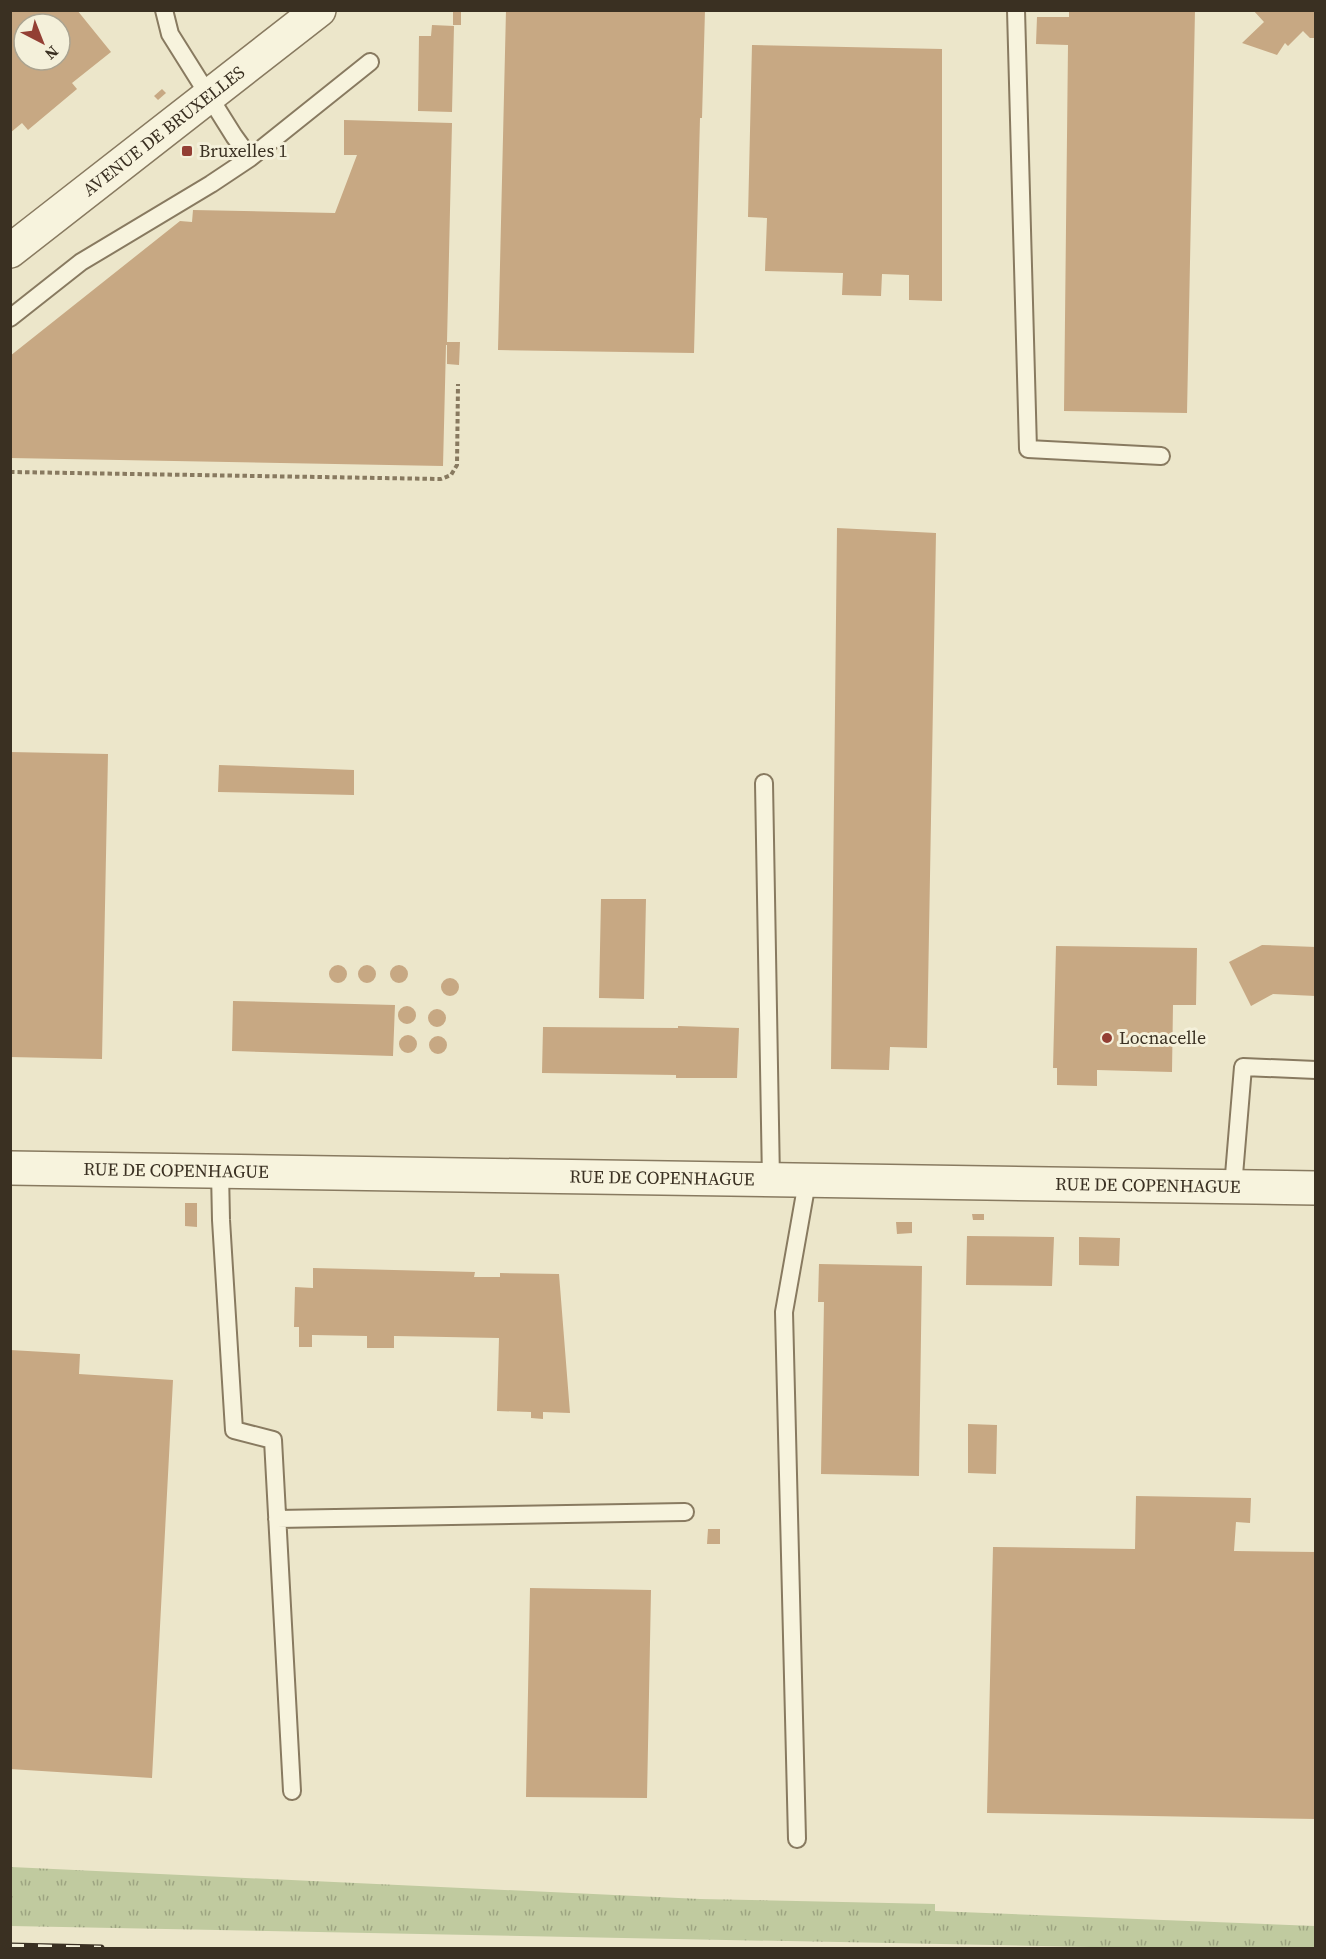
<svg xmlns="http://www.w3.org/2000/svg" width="1326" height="1959" font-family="'Source Serif 4',serif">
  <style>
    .grass { fill: url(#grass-tufts) }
    .building { fill: #c7a883; fill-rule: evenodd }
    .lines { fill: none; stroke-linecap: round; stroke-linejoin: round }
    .service-casing { stroke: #887a60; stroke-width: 20 }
    .minor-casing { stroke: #887a60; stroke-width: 36 }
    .path { stroke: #887a60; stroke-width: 4; stroke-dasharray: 4.5 3; stroke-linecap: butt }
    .service { stroke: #f7f3dd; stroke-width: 16 }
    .minor { stroke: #f7f3dd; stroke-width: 33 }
    .rail-casing { stroke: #3a3022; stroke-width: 7 }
    .rail { stroke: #f4f0da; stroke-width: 4.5; stroke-dasharray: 14; stroke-linecap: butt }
    .poi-dot { fill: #933f34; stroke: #f4f0da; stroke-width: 2 }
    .labels { text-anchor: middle; stroke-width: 6; stroke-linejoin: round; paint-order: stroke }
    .street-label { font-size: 18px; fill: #3a3022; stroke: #f4f0da }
    .poi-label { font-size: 18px; fill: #3a3022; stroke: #f4f0da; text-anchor: start }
  </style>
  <defs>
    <pattern id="grass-tufts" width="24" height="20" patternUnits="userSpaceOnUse" patternTransform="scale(1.5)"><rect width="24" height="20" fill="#c0ca9f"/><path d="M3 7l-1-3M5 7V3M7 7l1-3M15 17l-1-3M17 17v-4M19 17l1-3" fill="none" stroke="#9da481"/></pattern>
  </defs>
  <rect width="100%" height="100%" fill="#ece6ca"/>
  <path class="grass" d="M11 1867 700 1899 935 1904V1911L1315 1926V1948H1141L11 1926Z"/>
  <path class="building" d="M10 10H77L111 52 72 83 77 89 28 130 22 123 10 133ZM24 24H60V60H24Z
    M453 10H461V25H453Z
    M506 10H705L702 118H700L694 353 498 350Z
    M1069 10H1195L1187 413 1064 411 1068 45 1036 44 1037 17H1069Z
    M1253 10H1316V38H1310L1303 31 1288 46 1285 43 1277 55 1242 43 1264 22Z
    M432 25 454 26 452 112 418 111 419 36H431Z
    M752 45 942 49V301L909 300V275L882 274 881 296 842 295 843 273 765 271 767 218 748 217Z
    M162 89 166 93 158 100 154 96Z
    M344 120 452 123 447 342H460L459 365 447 364V345H446L443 466 10 458V356L180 221 192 222 193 210 335 213 357 155H344Z
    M837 528 936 533 927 1048 890 1047 889 1070 831 1069Z
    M10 752 108 754 102 1059 10 1057Z
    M219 765 354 770V795L218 792Z
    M601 899H646L644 999 599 998Z
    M1262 945 1316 947V996L1273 994 1251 1006 1229 962Z
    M1056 946 1197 948 1196 1005H1173L1172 1072 1097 1070V1086L1057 1085V1068H1053Z
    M329 974a9 9 0 1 1 18 0a9 9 0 1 1-18 0Z
    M358 974a9 9 0 1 1 18 0a9 9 0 1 1-18 0Z
    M390 974a9 9 0 1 1 18 0a9 9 0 1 1-18 0Z
    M441 987a9 9 0 1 1 18 0a9 9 0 1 1-18 0Z
    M233 1001 395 1005 393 1056 232 1051Z
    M398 1015a9 9 0 1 1 18 0a9 9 0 1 1-18 0Z
    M428 1018a9 9 0 1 1 18 0a9 9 0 1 1-18 0Z
    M678 1026 739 1028 737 1078H676V1075L542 1073 543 1027 678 1028Z
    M399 1044a9 9 0 1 1 18 0a9 9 0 1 1-18 0Z
    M429 1045a9 9 0 1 1 18 0a9 9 0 1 1-18 0Z
    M185 1203H197V1227L185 1226Z
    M972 1214H984V1220H973Z
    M896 1222H912V1233L897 1234Z
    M967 1236 1054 1237 1052 1286 966 1285Z
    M1079 1237 1120 1238 1119 1266 1079 1265Z
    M819 1264 922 1266 919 1476 821 1474 824 1302H818Z
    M313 1268 475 1272 474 1277H500V1273L559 1274 570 1413 543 1412V1419L531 1418V1412L497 1411 499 1338 394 1336V1348H367V1336L312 1335V1347H299V1327H294L295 1287 313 1288Z
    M10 1350 80 1354 79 1374 173 1380 152 1778 10 1769Z
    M968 1424 997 1425 996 1474 968 1473Z
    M1136 1496 1251 1498 1250 1523 1236 1522 1234 1551 1316 1552V1819L987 1813 993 1547 1135 1549Z
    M708 1529H720V1544H707Z
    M530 1588 651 1590 647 1798 526 1797Z"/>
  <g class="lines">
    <defs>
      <path id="service" d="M164 10 170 34 234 136 250 158
        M1016 10 1028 449 1161 456
        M10 318 81 262 211 184 250 158 370 62
        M764 783 771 1180
        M220 1172 221 1220 234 1430 273 1440 292 1791
        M1233 1187 1243 1067 1316 1070
        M277 1519 685 1512
        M797 1839 784 1312 807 1182"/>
      <g id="minor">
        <path id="s1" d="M10 251 319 10"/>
        <path id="s2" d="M10 1168 1316 1188"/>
      </g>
    </defs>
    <use href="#service" class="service-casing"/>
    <use href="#minor" class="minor-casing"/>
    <path class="path" d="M10 472 441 479 451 475 457 465 458 384"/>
    <use href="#service" class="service"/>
    <use href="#minor" class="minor"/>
    <defs>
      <path id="rail" d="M10 1946 101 1948"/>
    </defs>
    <use href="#rail" class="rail-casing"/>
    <use href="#rail" class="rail"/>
  </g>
  <g class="poi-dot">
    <rect x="181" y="145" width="12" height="12" rx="3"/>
    <circle cx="1107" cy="1038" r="6"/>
  </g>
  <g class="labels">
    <g class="street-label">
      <text dy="6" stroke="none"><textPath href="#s1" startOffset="195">AVENUE DE BRUXELLES</textPath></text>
      <text dy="6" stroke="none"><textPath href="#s2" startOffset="166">RUE DE COPENHAGUE</textPath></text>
      <text dy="6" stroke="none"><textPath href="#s2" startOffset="652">RUE DE COPENHAGUE</textPath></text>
      <text dy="6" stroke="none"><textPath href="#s2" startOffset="1138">RUE DE COPENHAGUE</textPath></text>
    </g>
    <g class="poi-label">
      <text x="199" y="157">Bruxelles 1</text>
      <text x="1119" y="1044">Locnacelle</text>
    </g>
  </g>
  <rect width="1326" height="1959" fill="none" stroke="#3a3022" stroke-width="24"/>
  <g transform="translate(42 42) rotate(138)"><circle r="28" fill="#f4f0da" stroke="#aaa390" stroke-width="1.5"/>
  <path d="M0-4.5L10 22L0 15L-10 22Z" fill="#933f34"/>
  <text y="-9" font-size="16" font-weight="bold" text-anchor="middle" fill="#3a3022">N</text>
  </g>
</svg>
